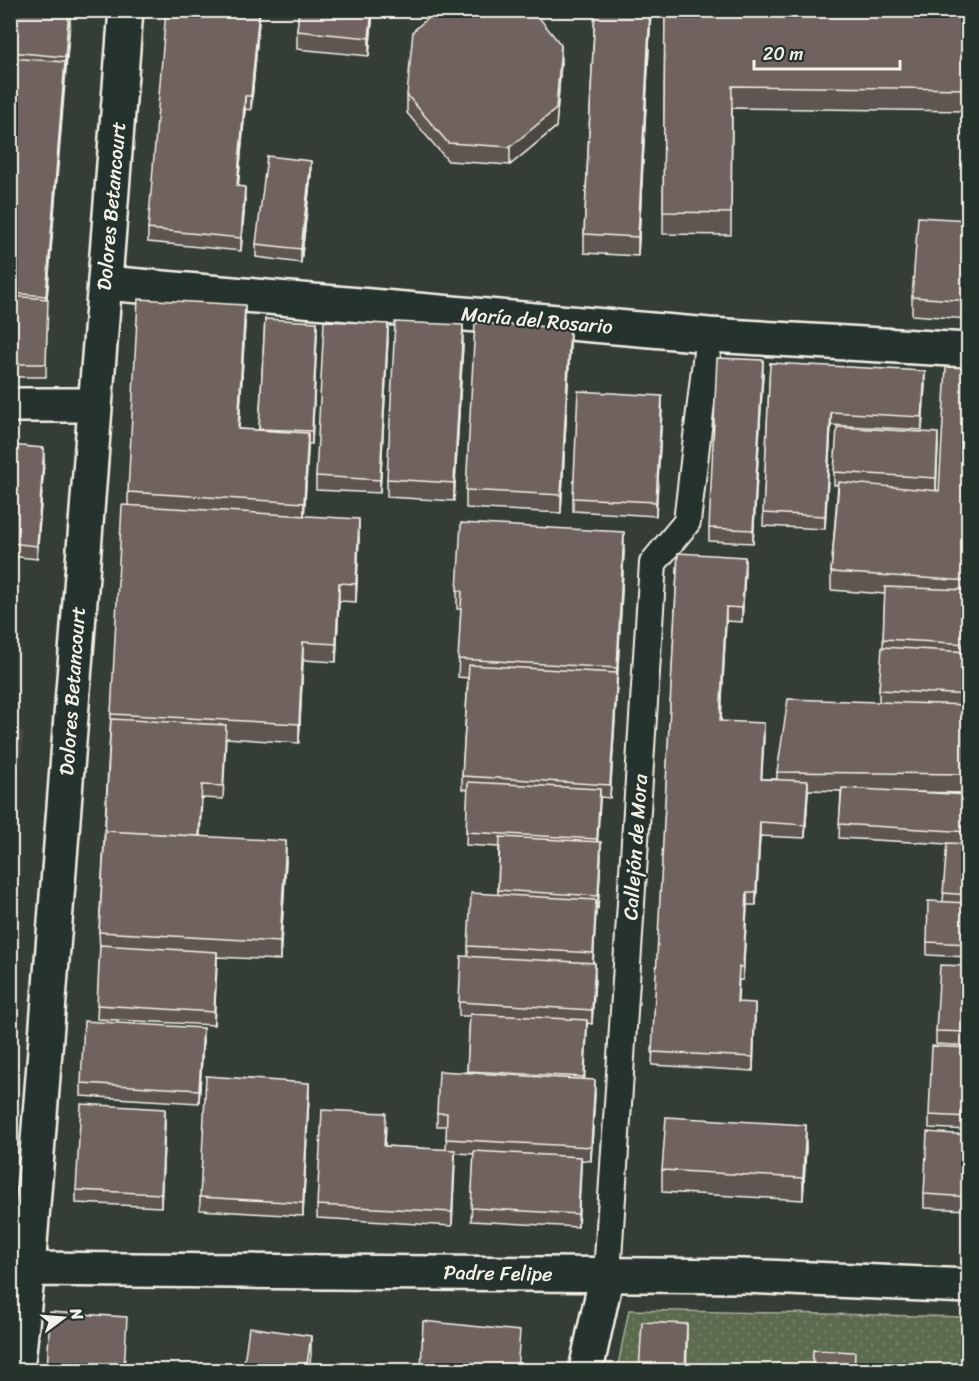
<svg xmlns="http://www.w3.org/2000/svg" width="979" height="1381" font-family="Sriracha,sans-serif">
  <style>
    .built { fill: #474943 }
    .grass { fill: url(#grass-dots); stroke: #a8ae9b; stroke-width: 1.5 }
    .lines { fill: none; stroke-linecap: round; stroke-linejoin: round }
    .lane-casing { stroke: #f4f1e8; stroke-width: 30 }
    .street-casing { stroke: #f4f1e8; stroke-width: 38 }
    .secondary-casing { stroke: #f4f1e8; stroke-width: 38 }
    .lane { stroke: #26332d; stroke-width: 26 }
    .street { stroke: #26332d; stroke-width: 33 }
    .secondary { stroke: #26332d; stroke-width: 33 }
    .wall { fill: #605651; stroke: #f4f1e8; stroke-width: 1.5 }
    .shaded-wall { fill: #4e4642; stroke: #f4f1e8; stroke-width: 1.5 }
    .building { fill: #70645e; stroke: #f4f1e8; stroke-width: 1.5 }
    .labels { text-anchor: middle; stroke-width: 4.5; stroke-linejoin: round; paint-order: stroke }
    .street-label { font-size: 20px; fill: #f4f1e8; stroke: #26332d }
  </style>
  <defs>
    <pattern id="grass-dots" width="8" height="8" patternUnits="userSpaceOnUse" patternTransform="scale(1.5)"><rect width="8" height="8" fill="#5c6b4e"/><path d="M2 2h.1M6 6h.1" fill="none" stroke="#748168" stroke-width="1.8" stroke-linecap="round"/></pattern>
  </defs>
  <rect width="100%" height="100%" fill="#353d37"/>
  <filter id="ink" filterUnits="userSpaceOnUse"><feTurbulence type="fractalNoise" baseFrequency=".0167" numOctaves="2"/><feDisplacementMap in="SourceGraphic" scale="12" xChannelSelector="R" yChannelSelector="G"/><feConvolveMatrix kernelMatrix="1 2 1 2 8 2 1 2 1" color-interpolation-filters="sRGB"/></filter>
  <g filter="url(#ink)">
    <path class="built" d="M11 727 24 732 11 858 10 727Z"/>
    <path class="grass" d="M629 1310 968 1317V1370H617Z"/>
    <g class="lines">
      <defs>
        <path id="lane" d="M607 1274 653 563 687 522 709 335"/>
        <path id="street" d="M105 283 709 335 968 350
          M586 1370 607 1274"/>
        <path id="secondary" d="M10 405H94
          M28 1269 744 1276 968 1286
          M17 1370 28 1269 126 10"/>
      </defs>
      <use href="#lane" class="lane-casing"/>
      <use href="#street" class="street-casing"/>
      <use href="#secondary" class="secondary-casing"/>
      <use href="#lane" class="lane"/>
      <use href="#street" class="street"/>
      <use href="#secondary" class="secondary"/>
    </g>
    <path class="wall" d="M10 10H71L47 299 46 377H10Z
      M260 10 251 110 245 109 238 187 245 200 241 251 148 242V229Z
      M299 10H373L369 56 297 49V31Z
      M595 10H651L638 256 584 253V234Z
      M665 10H969V111L732 108 731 235 663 234Z
      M561 63 556 127 510 165 448 161 407 113V95Z
      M311 174 301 263 256 257V244Z
      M969 220V319L912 315V297Z
      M265 319 317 335 312 444H308L304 516 359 537 356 602 339 601 336 662 303 660 299 743 226 738 223 799 202 798 200 836 286 860 280 960 217 957 214 1025 97 1019 100 950 99 932 111 714 128 505V492L245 323 239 429 259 430Z
      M388 338 380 493 316 490V476Z
      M463 344 454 501 387 497V479Z
      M570 346 561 513 466 508V490Z
      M770 363 925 384 922 430 831 425 825 529 763 526Z
      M969 368V793L908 792 969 795V957L927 955V942L943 902 947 844 839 838 841 791 808 790 805 838 760 836 756 905H747L743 980H739L738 1002 755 1016 753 1071 652 1065 678 553 745 570 742 622 726 621 721 721 764 737 761 779H777V772L879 702V690L883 647 885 594 831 590V572L838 485H834V472L938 446 936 490 939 491Z
      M763 373 753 543 709 541V528Z
      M662 409 656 516 573 511V498Z
      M10 445 44 461 37 559 10 556Z
      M624 551 617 686 610 798 600 797 597 842 601 855 598 909H596L593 963 595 977 592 1024 587 1023 584 1079 595 1093 591 1161 581 1160 578 1227 471 1221 474 1154 455 1153 452 1226 317 1218V1205L386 1127 385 1146 446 1150 447 1126H437V1113L467 1073 470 1016H459V1002L468 956V946L498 894 499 847 466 845 468 790 462 789V776L468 678 458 677 461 609H457V590Z
      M969 966V1046L936 1044V1031Z
      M203 1041 199 1103 81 1096V1083Z
      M969 1048V1130L929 1128V1115Z
      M309 1096 303 1216 200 1210V1197Z
      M165 1123 161 1207 76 1203V1190Z
      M969 1135V1210L924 1208V1194Z
      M806 1147 803 1200 662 1192V1170Z"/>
    <path class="shaded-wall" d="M69 10H71L65 75V57Z
      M259 10H260L251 110V96Z
      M372 10H373L369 56V38Z
      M650 10H651L638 256V237Z
      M561 45V63L556 127 510 165V147Z
      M65 62V75L46 309V296Z
      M245 96V109L237 200V186Z
      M311 161V174L301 263V249Z
      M245 187V200L241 251V238Z
      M245 305V323L238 447V429Z
      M317 322V335L312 444V431Z
      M388 324V338L380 493V480Z
      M463 325V344L454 501V483Z
      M570 328V346L561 513V495Z
      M763 360V373L753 543V530Z
      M925 371V384L922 430V417Z
      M662 396V409L656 516V502Z
      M831 412V425L825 529V516Z
      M308 433V451L304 521V503Z
      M938 433V446L936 491V478Z
      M44 448V461L37 559V546Z
      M359 519V537L356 602V584Z
      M624 532V551L617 686 610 798Z
      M745 557V570L742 622V608Z
      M339 583V601L336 662V644Z
      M726 607V621L720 734V721Z
      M303 642V660L299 743V724Z
      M764 723V737L761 792V779Z
      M808 781V794L805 838V825Z
      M600 789V802L597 853V839Z
      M760 822V836L756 905V892Z
      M286 841V860L280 960V942Z
      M601 842V855L598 909V896Z
      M747 892V905L743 980V967Z
      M596 900V913L593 966V953Z
      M217 952V965L214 1025V1012Z
      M595 963V977L592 1024V1010Z
      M755 1003V1016L753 1071V1057Z
      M587 1020V1034L584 1090V1077Z
      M203 1028V1041L199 1103V1090Z
      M595 1080V1093L591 1161V1147Z
      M309 1083V1096L303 1216V1203Z
      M165 1109V1123L161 1207V1194Z
      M806 1125V1147L803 1200V1178Z
      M455 1150V1164L452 1226V1212Z
      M581 1157V1170L578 1227V1214Z
      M687 1324V1347L686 1371H685Z
      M311 1336V1354L309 1371H306Z"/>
    <path class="building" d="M10 10H69L65 57 10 52Z
      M166 10H259L251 96H245L237 186 245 187 241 238 148 229Z
      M299 10H372L369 38 297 31Z
      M437 10H533L561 45 556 109 510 147 448 143 407 95 413 31Z
      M595 10H650L638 237 584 234Z
      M665 10H969V89L732 86 731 213 663 212Z
      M10 58 65 62 46 296 10 293Z
      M267 156 311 161 301 249 256 244Z
      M918 217 969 220V301L912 297Z
      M10 296 48 299 46 364H10Z
      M138 299 245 305 238 429 308 433 304 503 128 492Z
      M265 319 317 322 312 431 259 429Z
      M324 321 388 324 380 480 316 476Z
      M395 322 463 325 454 483 387 479Z
      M475 323 570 328 561 495 466 490Z
      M717 358 763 360 753 530 709 528Z
      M770 363 925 371 922 417 831 412 825 516 763 513Z
      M946 367 969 368V581L831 572 839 482 939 491Z
      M578 391 662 396 656 502 573 498Z
      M837 427 938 433 936 478 834 472Z
      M10 445 44 448 37 546 10 543Z
      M122 505 359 519 356 584 339 583 336 644 303 642 299 724 111 714Z
      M461 523 624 532 617 668 458 659 462 591 457 590Z
      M678 553 745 557 742 608 726 607 720 721 764 723 761 779 808 781 805 825 760 822 756 892H747L743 967H739L737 1002 755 1003 753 1057 652 1052Z
      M885 587 969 590V644L883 639Z
      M882 647 969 652V695L879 690Z
      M469 665 617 673 610 785 462 776Z
      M788 699 969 705V774L777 772Z
      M111 719 226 725 223 786 202 785 199 836 105 831Z
      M468 782 600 789 597 839 466 832Z
      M842 788 969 795V832L839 824Z
      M105 831 286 841 280 942 99 932Z
      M500 837 601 842 598 896 498 890Z
      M947 843 969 844V895L943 893Z
      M471 893 596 900 593 953 468 946Z
      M928 901 969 903V944L927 942Z
      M100 945 217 952 214 1012 97 1005Z
      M461 956 595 963 592 1010 459 1002Z
      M940 965 969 966V1032L936 1031Z
      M470 1014 587 1020 584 1077 467 1071Z
      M84 1021 203 1028 199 1090 81 1083Z
      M932 1046 969 1048V1117L929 1115Z
      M439 1071 595 1080 591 1147 446 1139 447 1113H437Z
      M206 1076 309 1083 303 1203 200 1197Z
      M81 1104 165 1109 161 1194 76 1190Z
      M322 1110 386 1113 384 1146 455 1150 452 1212 317 1205Z
      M666 1117 806 1125 803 1178 662 1170Z
      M927 1132 969 1135V1197L924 1194Z
      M474 1151 581 1157 578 1214 471 1208Z
      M50 1312 127 1317 124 1371H47Z
      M423 1321 520 1331 517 1371H421Z
      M642 1322 687 1324 685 1371H639Z
      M249 1327 311 1336 306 1371H243Z
      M813 1350 855 1352 854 1371H812Z
      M376 1369 393 1371H376Z"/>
  </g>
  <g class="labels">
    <g class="street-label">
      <text transform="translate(111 206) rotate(-85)" y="7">Dolores Betancourt</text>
      <text transform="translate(537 320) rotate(5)" y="7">María del Rosario</text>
      <text transform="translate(72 691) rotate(-86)" y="7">Dolores Betancourt</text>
      <text transform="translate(635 847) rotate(-86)" y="7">Callejón de Mora</text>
      <text transform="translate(498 1273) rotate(1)" y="7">Padre Felipe</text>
    </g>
  </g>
  <rect width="979" height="1381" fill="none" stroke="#26332d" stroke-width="36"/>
  <rect x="18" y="18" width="943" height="1345" fill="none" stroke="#f4f1e8" stroke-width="2" filter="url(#ink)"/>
  <g transform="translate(63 1318) rotate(74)" stroke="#26332d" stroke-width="4.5" paint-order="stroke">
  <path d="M0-4.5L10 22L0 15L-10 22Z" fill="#f4f1e8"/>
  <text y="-9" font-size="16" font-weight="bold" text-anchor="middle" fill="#f4f1e8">N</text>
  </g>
  <path d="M754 60v9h146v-9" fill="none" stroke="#f4f1e8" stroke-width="3"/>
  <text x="763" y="60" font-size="18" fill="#f4f1e8" stroke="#26332d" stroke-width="4.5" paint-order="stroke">20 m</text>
</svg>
